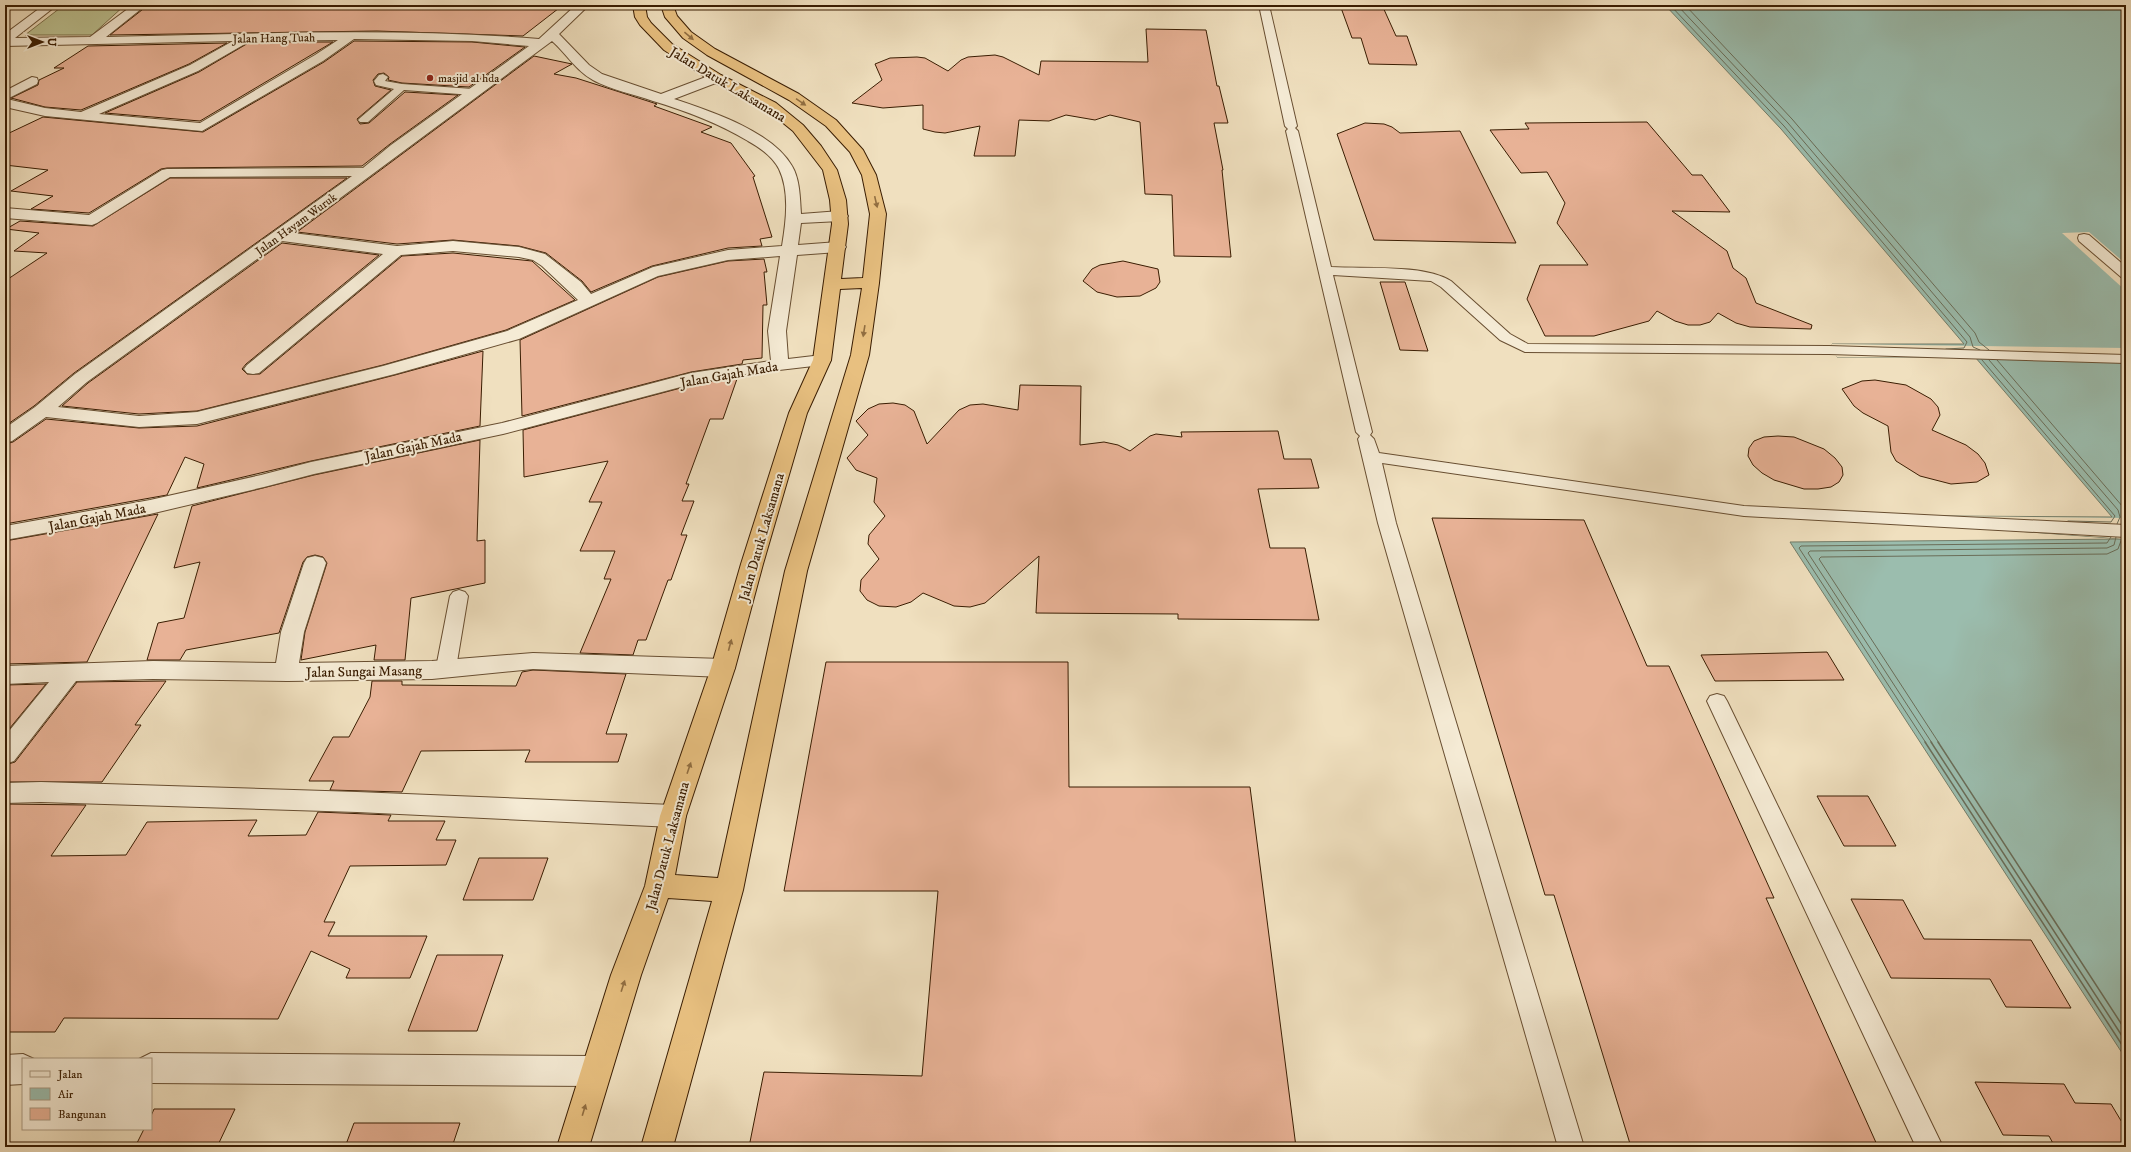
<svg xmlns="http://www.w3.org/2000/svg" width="2131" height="1152" font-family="'IM FELL DW Pica',serif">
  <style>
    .green { fill: #bcc190; stroke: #7b6f49 }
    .water { fill: #9bbdae; stroke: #747d69 }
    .pier { fill: #f0e0bf }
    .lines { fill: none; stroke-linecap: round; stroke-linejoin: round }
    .shore-far1 { stroke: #6a6d58; stroke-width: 1 }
    .shore { stroke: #6a6d58; stroke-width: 1.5 }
    .building { fill: #e8b296; stroke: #3a1d02 }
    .lane-casing { stroke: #684e31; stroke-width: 2 }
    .street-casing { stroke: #684e31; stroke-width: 2 }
    .highway-casing { stroke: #3a1d02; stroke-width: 2 }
    .lane { fill: #f5ebd5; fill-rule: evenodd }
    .street { fill: #f5ebd5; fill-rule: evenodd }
    .highway { fill: #e8c080; fill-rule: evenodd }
    .oneway { fill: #916e41 }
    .poi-dot { fill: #8f2418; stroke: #f5ebd5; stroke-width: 1.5 }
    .labels { text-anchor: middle; stroke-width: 4; stroke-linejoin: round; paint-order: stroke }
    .far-street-label { font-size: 12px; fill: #3a1d02; stroke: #f5ebd5 }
    .far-poi-label { font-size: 12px; fill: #3a1d02; stroke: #f5ebd5; text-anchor: start }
    .street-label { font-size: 14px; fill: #3a1d02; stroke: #f5ebd5 }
  </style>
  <rect width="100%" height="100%" fill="#f0e0bf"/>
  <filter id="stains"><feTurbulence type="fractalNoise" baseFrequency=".005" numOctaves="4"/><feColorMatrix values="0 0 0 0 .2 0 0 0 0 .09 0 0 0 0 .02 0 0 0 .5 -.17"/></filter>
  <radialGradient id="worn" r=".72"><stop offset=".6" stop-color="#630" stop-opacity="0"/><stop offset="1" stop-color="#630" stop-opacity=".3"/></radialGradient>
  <path class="green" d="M64 5H125L92 35H25Z"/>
  <path class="water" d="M1665 5H2126V1059L1790 542 2124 539 1950 526 1941 520 1944 516 2112 517 1975 357H1837L1832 344H1964L1781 129Z"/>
  <path class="pier" d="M2089 232 2126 264V291L2062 233Z
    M1832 344 2126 348V360L1975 357H1837L1829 350Z
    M1944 516 2126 518V539L1950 526 1941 520Z"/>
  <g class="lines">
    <path class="shore-far1" d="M1670 5 1784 126 1967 342 1964 348 1946 349
      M1677 5 1788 123 1970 337 1973 347 1980 350
      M1685 5 1792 119 1975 333 1979 342 1989 350
      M1982 360 2115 516 2111 522 2068 521
      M1989 360 2118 510 2120 517 2117 524
      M1997 360 2123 507 2126 516 2124 524
      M1926 743 1799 548 1801 546 2107 543 2111 537
      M1932 743 1808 553 1810 551 2107 548 2114 545 2116 537
      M1939 743 1819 559 1821 557 2107 554 2118 549 2122 538"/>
    <path class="shore" d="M1925 742 2126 1051
      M1931 742 2126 1042
      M1938 742 2126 1031"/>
  </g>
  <path class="building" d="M263 5H563L523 36 377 31 110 35 147 6Z
    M1340 5H1382L1396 36H1407L1417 65 1369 64 1361 38H1352Z
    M1146 29 1206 30 1217 86H1219L1228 123H1214L1223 170H1222L1231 257 1174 256 1172 195 1145 194 1140 122 1110 115 1095 120 1066 115 1049 121 1019 120 1015 156H974L980 126 945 133 935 132 923 129V105L883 108 852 103 882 80 875 64 890 58 917 57 925 58 948 71 961 60 968 57 995 55 1003 57 1039 75 1041 61 1148 62Z
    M354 41 472 42 525 47 469 87 402 83 388 80 389 77 384 73 378 74 373 80 375 86 391 90 357 119 360 124 369 123 405 92 458 95 390 144 362 166 167 168 161 169 89 213 31 209 53 196 11 191 48 170 5 165V135L43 117 203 132 324 62Z
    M250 42H333L200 121 105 113 199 72Z
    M227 43 189 64 81 110 45 107 11 98 38 85 39 80 64 68H54L88 46Z
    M534 56 572 64 554 74 576 78 657 104 654 106 712 127 701 132 731 143 755 176 753 177 772 237 760 239 762 246 728 248 652 266 591 292 582 281 546 253 519 246 453 240 397 244 297 232Z
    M1647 122 1692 175H1702L1730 212 1672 211 1727 251 1733 268 1746 278 1756 303 1812 325 1811 329 1750 327 1736 323 1718 313 1710 322 1700 325H1688L1675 321 1657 311 1649 321 1594 336H1545L1527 299 1540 265H1588L1557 223 1565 203 1547 172 1521 173 1490 130 1529 129 1525 123Z
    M1365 123 1384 124 1392 127 1400 133 1460 131 1516 243 1374 240 1337 134Z
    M170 178H347L74 373 34 406 5 426V281L47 253 14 251 39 233 6 229 20 221 93 226Z
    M282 243 379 255 246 364 242 369 247 374H260L402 256 453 253 532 261 575 300 506 330 383 365 197 411 139 414 62 406 88 383Z
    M764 259 767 272H764L767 305H763L762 358 743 360 742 364 691 372 522 416 520 340 658 277 728 261Z
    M1123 261 1158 269 1160 282 1156 288 1140 296 1117 297 1097 292 1083 281 1092 269 1100 265Z
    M1380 282H1405L1428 351 1400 350Z
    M483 351 480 426 311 461 197 488 204 464 185 457 167 495 5 524V444L13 442 46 419 139 428 197 426 395 375Z
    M738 376 723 419H710L686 484H689L682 501H694L681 535H687L671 580H668L646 640H638L633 655 580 653 611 579H604L615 551H580L602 502H589L608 461 524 477 523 430 692 385Z
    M1875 380 1906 385 1931 399 1938 407 1940 415 1932 430 1966 445 1978 454 1985 463 1989 475 1977 482 1951 484 1920 476 1896 461 1891 452 1888 426 1863 413 1854 406 1842 389 1862 381Z
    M1020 385 1081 386 1080 445 1104 442 1118 445 1130 451 1150 436 1156 434 1182 437 1181 432 1278 431 1284 459H1311L1319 488 1258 489 1270 548H1305L1319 620 1178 619V614L1036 613 1039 556 985 603 970 607 954 606 923 593 911 602 896 607 879 606 867 600 860 591 861 580 879 559 868 544 869 535 885 516 874 502 877 478 856 470 847 458 868 435 856 421 868 409 879 404 893 403 905 405 914 411 927 444 959 410 970 405 983 404 1018 410Z
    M1778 436 1794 437 1824 449 1835 458 1842 467 1843 475 1839 482 1831 487 1818 489H1804L1774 480 1762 473 1753 465 1748 456 1749 448 1754 441 1764 437Z
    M480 440 477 541 485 540V583L411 598 405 660H374L376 645 301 660 305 632 327 563 323 557 315 555 307 557 303 562 279 633 186 650 180 660H147L158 623 184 618 200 562 174 568 192 506 314 475Z
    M158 514 87 662 5 664V541Z
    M1432 518 1584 520 1647 666H1669L1774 898H1766L1878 1147H1631L1554 895H1545Z
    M1827 652 1844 680 1715 681 1701 655Z
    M826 662H1068L1069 787H1250L1296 1147H749L764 1072 922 1076 938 891H784Z
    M533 670 626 674 606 734H627L618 762H525L530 750 421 751 402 792 330 790 334 781H309L333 737H349L370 697 372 681H402V685L516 686 522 672Z
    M166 681 135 725H141L102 782H5V765L15 762 77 682Z
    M46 684 5 734V685Z
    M1817 796H1868L1896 846H1844Z
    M5 804 86 805 51 856 126 855 147 822 257 820 248 836 306 835 318 812 391 815 388 821H445L436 840H456L446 865 350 866 324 922H335L328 936H427L410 978H346L350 969 311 951 278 1019 64 1018 55 1032H5Z
    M479 858H548L533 900H463Z
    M1851 899 1903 900 1924 939 2031 940 2071 1008 2006 1007 1990 979 1891 978Z
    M437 955H503L477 1031H408Z
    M1975 1082 2064 1084 2075 1103 2111 1104 2126 1129V1147H2055L2049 1136 2003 1135Z
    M154 1109H235L217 1147H135L144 1129H151V1116Z
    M354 1123H460L452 1147H345Z"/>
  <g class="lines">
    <defs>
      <path id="lane" d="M1259 5H1269L1297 126 1295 128 1298 131 1331 267C1365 269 1423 264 1451 281L1510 334 1528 344 1829 346 2126 355V363L1829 354 1525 352 1500 340 1441 287 1431 281 1333 275 1372 432 1370 435 1374 439 1379 453 1744 506 2126 525V537L1744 516 1382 463 1396 523 1584 1147H1558L1378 523 1358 439 1360 436 1356 432 1286 131 1288 129 1285 126Z
        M2118 5H2126V10Z
        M383 74 388 77 385 81 402 84 473 89 478 92 473 95 404 90 368 122H360L358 120 360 118 394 89 376 85 374 81 379 75Z
        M2084 234 2089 235 2126 267V278L2121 277 2079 241 2078 238 2079 235Z
        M459 590 465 592 468 596 456 668 453 673 446 675 439 673 436 668 450 596 453 592Z
        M1717 694 1724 696 1727 701 1943 1147H1916L1707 701 1710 696Z"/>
      <path id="street" d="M44 5H57L15 38 90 37 133 5H146L106 37C250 34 395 27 539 39L576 5H589L559 34 589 65 602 74 661 94 711 75H721L722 78 721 81 674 99C710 111 772 131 792 166 800 179 800 199 801 214L840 211 845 213 848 216 845 219 840 221 801 223 798 245 838 242 844 244 846 247 844 250 838 252 797 255 786 331 788 359 822 355 828 356 831 360 828 364 822 365 737 375 692 384 503 434 314 474 264 487 150 514 5 540V526L150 500 261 475 311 462 502 423 691 373 771 361 768 331 780 256 728 260 658 276 519 339 395 374 197 424 139 427 46 417 12 441 5 443V428L35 407 75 374 352 176 170 177 97 223 92 225 5 218V208L89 215 162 170 167 169 363 168 391 145 529 46 472 41 354 39 323 61 202 131 45 116 5 107V91L32 77 37 78 38 81 37 84 7 99 45 108 81 112 190 65 233 41 5 46V34ZM338 40 315 55 200 123 99 114 198 71 250 41ZM552 41C566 53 576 71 593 80 611 90 634 94 653 101 686 111 718 123 748 141 759 147 773 157 779 169 790 192 786 222 782 246L728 250 653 267 591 294 581 282 545 254 519 247 453 241 397 246 293 233ZM282 241 383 254 247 365 244 369 247 373 253 374 259 373 401 255 453 251 519 257 533 260 542 266 578 300 507 331 383 366 197 412 139 416 58 407 87 382Z
        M315 556 323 558 326 563 304 632 299 663 432 661 533 653 723 659 731 662 735 668 731 674 723 677 533 669 432 679 287 681 153 679 76 681 14 761 5 764V736L49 682 5 684V666L153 661 276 663 281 632 304 563 307 558Z
        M41 782 357 792 673 805 682 808 686 816 682 824 673 827 357 812 41 802 5 803V783Z
        M151 1053 595 1056 606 1061 611 1071 606 1081 595 1086 151 1083V1059H139Z
        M23 1054 34 1059H23V1084L5 1085V1055Z"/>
      <path id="highway" d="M633 5H645L647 17 651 23 672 44 721 75 776 103 803 125 821 146 837 170 846 200 848 224 841 279 863 278 870 214 862 175 850 152 826 126 789 100 707 55 683 38 665 17 661 5H673L677 16 691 32 715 49 799 94 836 120 863 150 876 175 886 214 879 283 869 355 807 571 743 890 673 1147H641L712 901 668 898 641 975 589 1147H557L611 975 645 886 660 816 711 668 741 564 789 413 813 360 832 224 830 200 823 170 793 131 766 109 711 81 664 50 640 25 635 17ZM862 288 851 355 785 571 718 878 675 875 686 816 735 668 763 564 807 413 831 360 840 289Z"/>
    </defs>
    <use href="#lane" class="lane-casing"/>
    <use href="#street" class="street-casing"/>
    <use href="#highway" class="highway-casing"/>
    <use href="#lane" class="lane"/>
    <use href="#street" class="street"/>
    <use href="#highway" class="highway"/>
  </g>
  <defs><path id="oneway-solid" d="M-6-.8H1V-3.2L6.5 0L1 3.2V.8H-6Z"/></defs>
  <g class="oneway">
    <use href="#oneway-solid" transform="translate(689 36) rotate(40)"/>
    <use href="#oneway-solid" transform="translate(801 102) rotate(34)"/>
    <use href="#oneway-solid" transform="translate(876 202) rotate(77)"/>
    <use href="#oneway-solid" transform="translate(864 331) rotate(99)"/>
    <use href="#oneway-solid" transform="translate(730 645) rotate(-75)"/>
    <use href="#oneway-solid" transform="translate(689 768) rotate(-71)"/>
    <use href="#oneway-solid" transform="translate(623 986) rotate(-72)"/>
    <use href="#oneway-solid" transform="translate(584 1110) rotate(-73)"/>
  </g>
  <circle class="poi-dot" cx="430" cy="78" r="4"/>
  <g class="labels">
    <g class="far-street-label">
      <text transform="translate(274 38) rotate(-1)" y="4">Jalan Hang Tuah</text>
      <text transform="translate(296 224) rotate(-36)" y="4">Jalan Hayam Wuruk</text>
    </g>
    <g class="far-poi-label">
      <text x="438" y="82">masjid al hda</text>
    </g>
    <g class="street-label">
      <text transform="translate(728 84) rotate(31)" y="5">Jalan Datuk Laksamana</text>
      <text transform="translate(729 374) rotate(-10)" y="5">Jalan Gajah Mada</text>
      <text transform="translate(413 446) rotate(-12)" y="5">Jalan Gajah Mada</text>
      <text transform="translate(97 517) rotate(-11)" y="5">Jalan Gajah Mada</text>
      <text transform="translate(761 537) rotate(-74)" y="5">Jalan Datuk Laksamana</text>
      <text transform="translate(364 671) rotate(-1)" y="5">Jalan Sungai Masang</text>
      <text transform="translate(667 846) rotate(-75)" y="5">Jalan Datuk Laksamana</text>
    </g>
  </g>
  <rect width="2131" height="1152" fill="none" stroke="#f0e0bf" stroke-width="20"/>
  <rect x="6" y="6" width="2119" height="1140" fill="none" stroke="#3a1d02" stroke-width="2"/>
  <rect x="10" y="10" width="2111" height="1132" fill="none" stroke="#3a1d02"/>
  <rect x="22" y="1058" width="130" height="72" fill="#f5ebd5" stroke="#aa9981"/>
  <rect x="30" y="1071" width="20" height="6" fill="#f5ebd5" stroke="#aa9981"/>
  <text x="58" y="1078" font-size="12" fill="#3a1d02">Jalan</text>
  <rect x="30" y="1088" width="20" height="12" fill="#9bbdae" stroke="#aa9981"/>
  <text x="58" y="1098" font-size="12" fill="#3a1d02">Air</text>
  <rect x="30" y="1108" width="20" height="12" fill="#e8b296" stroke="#aa9981"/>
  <text x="58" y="1118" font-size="12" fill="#3a1d02">Bangunan</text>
  <g transform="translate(42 42) rotate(90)" stroke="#f5ebd5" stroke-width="3" paint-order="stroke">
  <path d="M0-3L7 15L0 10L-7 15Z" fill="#3a1d02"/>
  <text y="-6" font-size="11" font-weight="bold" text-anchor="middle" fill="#3a1d02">U</text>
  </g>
  <rect width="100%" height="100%" filter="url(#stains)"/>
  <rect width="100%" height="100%" fill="url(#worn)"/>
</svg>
